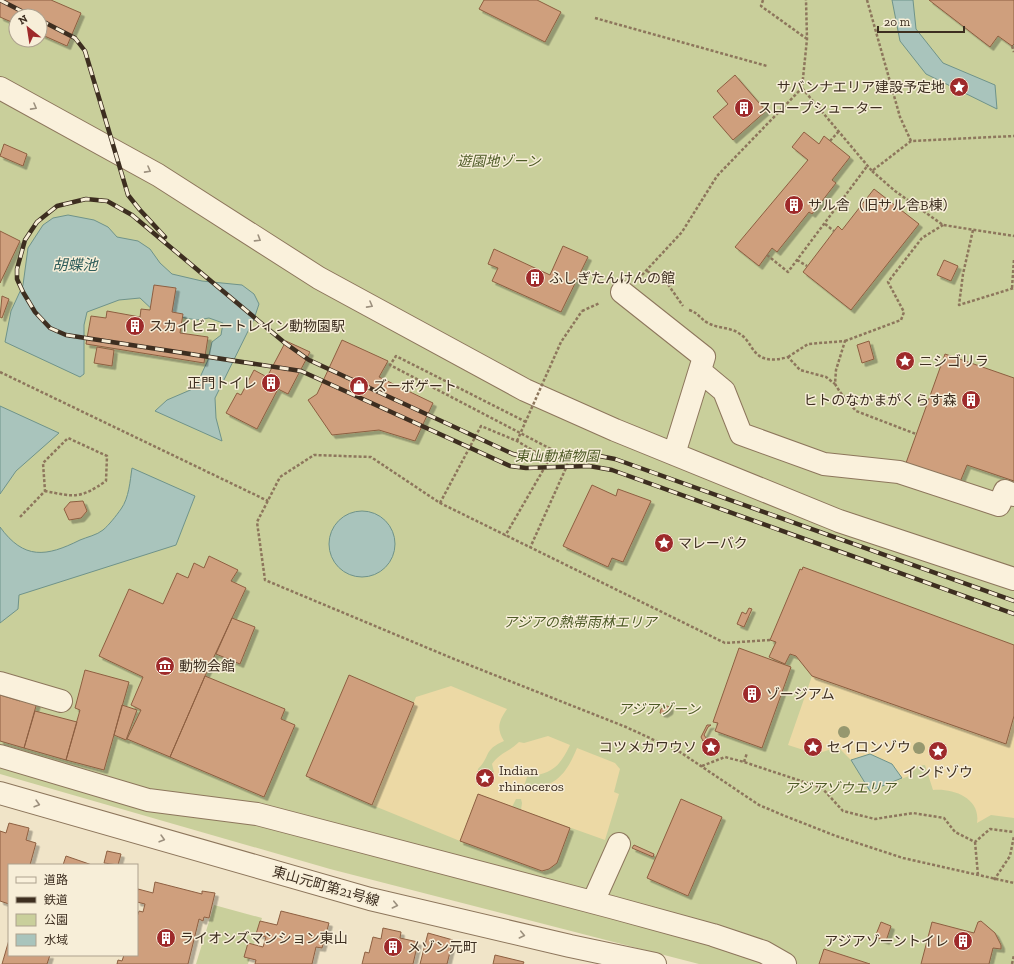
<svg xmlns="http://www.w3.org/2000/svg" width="1014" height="964" font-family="'Zilla Slab','Noto Sans JP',serif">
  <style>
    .green { fill: #c9cf9b; fill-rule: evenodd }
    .sand { fill: #ecd9a5 }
    .water { fill: #a9c4bc; stroke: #6f938a }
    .building { fill: #cf9f7d; stroke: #8d5f41; filter: url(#shadow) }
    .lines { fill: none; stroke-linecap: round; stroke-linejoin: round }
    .minor-casing { stroke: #8d765c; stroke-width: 24 }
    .path { stroke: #8d765c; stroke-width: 2.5; stroke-dasharray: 3 2; stroke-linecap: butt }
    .minor { stroke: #faf1dc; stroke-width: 22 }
    .rail-casing { stroke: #3d2e20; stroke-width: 4.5 }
    .rail { stroke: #f7eed8; stroke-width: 3; stroke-dasharray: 9; stroke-linecap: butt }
    .path-bridge { stroke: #8d765c; stroke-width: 2.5; stroke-dasharray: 3 2; stroke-linecap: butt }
    .tree { fill: #96986f }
    .oneway { stroke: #9c907e }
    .labels { text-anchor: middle; stroke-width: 3; stroke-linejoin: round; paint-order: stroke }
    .poi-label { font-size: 14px; fill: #3d2e20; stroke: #f7eed8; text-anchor: start }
    .park-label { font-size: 14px; font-style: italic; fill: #4d5a26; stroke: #f7eed8 }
    .street-label { font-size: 14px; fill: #3d2e20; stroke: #f7eed8 }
    .water-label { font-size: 15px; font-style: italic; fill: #2f5d5a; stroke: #f7eed8 }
  </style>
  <defs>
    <filter id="shadow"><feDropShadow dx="3.5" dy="3.5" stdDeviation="0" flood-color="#0004"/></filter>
  </defs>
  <rect width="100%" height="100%" fill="#f0e4c8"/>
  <path class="green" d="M0 0H1014V964H699L330 869 0 774ZM16 16H40V40H16Z
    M214 905 262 918 248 964H196Z"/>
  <path class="sand" d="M812 676 1005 744 1014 716V818L991 815 977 823C981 798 953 788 933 790L925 765 918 766 909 776 870 791 851 760 838 747 816 754 788 745Z
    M451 686 507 709C499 721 496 728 504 741 483 750 491 756 478 769L477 781 485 782 494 772 492 764C499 753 509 752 519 742L524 743 548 736 570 745C559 768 552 773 527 777L524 786C554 791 567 773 577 748L615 763 620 769 614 792 619 794 605 840 521 810 522 803 521 799H516L512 807 478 794 460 841 372 805 416 697Z"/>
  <path class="water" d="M892 0H913L916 29 943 63 995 85 997 109 926 74 900 41Z
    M68 215 94 220 108 227 117 237 138 241 150 249 160 263 172 274 202 281 242 285 254 294 259 304 254 319 215 398 216 418 222 441 155 411 167 400 195 388 208 360 212 342 221 335 223 323 209 318 197 320 156 313 140 298 119 300 87 312 84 325V374L80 377 5 342 11 311 23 285 28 248 43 225 53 218Z
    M0 406 59 433 16 471 0 494Z
    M132 468 195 496 176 545 19 595 18 609 0 623V527C24 560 46 557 80 540 87 537 97 535 103 530 109 525 116 516 121 509 129 498 130 481 132 468Z
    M329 544a33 33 0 1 1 66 0a33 33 0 1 1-66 0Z
    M870 754 892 764 902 778 870 791 851 760Z"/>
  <path class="building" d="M0 0H51L81 13 67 46 40 34V16H16V24L0 17Z
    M484 0H537L561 12 545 42 479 9Z
    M929 0H1014V44L1012 46 998 36 990 47Z
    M735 75 766 111 733 140 713 117 728 104 717 91Z
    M804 132 819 144 824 136 850 157 832 180 836 183 812 214 809 212 777 252 772 248 759 266 735 247 808 160 792 147Z
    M4 144 27 154 23 166 0 156Z
    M874 189 919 224 851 310 803 272 838 226 842 230Z
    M0 231 20 241 0 283Z
    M563 246 588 257 561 312 492 281 498 268 488 264 494 249 550 275Z
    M944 260 958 266 951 281 937 275Z
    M154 285 176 288 172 312 183 314 180 333 208 337 204 363 86 344 91 316 106 318 107 311 140 317 141 309 150 310Z
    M2 296 9 299 2 318 0 317Z
    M342 340 388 361 379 377 433 403 415 441 379 430 332 435 308 400 317 394Z
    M286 341 310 352 288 394 278 389 257 429 226 413 237 393 241 395 254 370 267 377Z
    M869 341 874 359 862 363 857 345Z
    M97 347 114 350 112 366 94 363Z
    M945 354 1014 378V481L967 465 960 482 906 463Z
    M592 485 616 496 618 489 651 501 623 562 612 558 608 567 563 546Z
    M83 501 87 511 81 518 69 520 64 509 70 502Z
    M209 556 238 570 231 581 246 588 205 676 170 757 127 739 141 710 131 705 143 677 99 656 129 589 163 604 177 573 188 578 194 563 204 568Z
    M803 567 1014 645V716L1006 744 812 676 796 656 790 654 785 664 769 657 776 642 770 640 800 569 802 570Z
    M749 608 752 609 744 627 737 624 742 612 746 614Z
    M232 618 255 627 240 664 216 654Z
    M739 648 791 667 762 748 715 731 718 723 713 722Z
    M85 670 129 682 104 770 66 760 80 710 75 708Z
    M349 675 414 703 372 805 306 776Z
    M205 676 285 709 281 719 295 725 264 797 170 757Z
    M0 695 20 701 22 695 38 699 24 748 0 741Z
    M122 705 137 710 126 740 114 735Z
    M667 706 670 707 669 711 664 714 660 713 661 709Z
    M35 711 77 722 66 760 24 748Z
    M707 725H711L708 727 704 735 709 742 703 741 701 737Z
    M478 794 570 828 557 863 549 869 542 871 460 841Z
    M681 799 722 817 688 896 647 878Z
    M9 823 29 828 26 840 36 843 30 865H9V904L0 901V831L6 833Z
    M634 845 654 854 653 857 632 848Z
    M107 851 121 854 118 865 104 863Z
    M66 856 92 865H63Z
    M155 882 202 894V891L215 893 209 918 204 917 203 921 199 919 188 964H117L118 960 122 961 124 955H137V917L139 911 143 912 145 904 137 902V893L138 889 153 893Z
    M281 911 329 923 322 948 316 947 312 964H255L256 960 244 957 248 943 263 947 266 937 256 934 260 921 277 925Z
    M981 921 995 933 1001 945V949L993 948 989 964H921L932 922 974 933 978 922Z
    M881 922 891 926 886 941 875 937Z
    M383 928 401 932 400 938 418 942 413 964H362L365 952 369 953 373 937 381 939Z
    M428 933 453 940 447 964H420Z
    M9 940V955H50L47 964H2Z
    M824 949 870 964H819Z
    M495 955 524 962 523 964H493Z"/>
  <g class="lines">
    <defs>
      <path id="minor" d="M0 88 158 175 319 278 525 390 615 430 839 521 1014 579
        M622 292 704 357 674 454
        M700 371 724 391 741 434 824 464 899 472 999 505 1005 491 1014 495
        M0 683 61 701
        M0 756 148 800 257 814 611 907 713 935 764 952 785 964
        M0 793 370 899 570 946 655 964
        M593 902 619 844"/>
    </defs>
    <use href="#minor" class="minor-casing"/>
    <path class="path" d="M763 0 761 6 807 39
      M867 0 900 117 911 141
      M595 18 767 66
      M1012 46 1014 52
      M802 88 872 171 911 141 1014 136
      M830 141 839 131
      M872 171 895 191 943 225 1014 236
      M825 224 834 231
      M973 230 963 274 959 305 1014 288
      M767 255 788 272 868 165
      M797 260 807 266
      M647 271 667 283 683 306
      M642 275 682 232 717 176 802 88 807 39 806 0
      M1012 288 1014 259
      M689 310C699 313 700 319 708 323 719 329 731 327 740 334 745 337 749 343 752 348 761 362 774 361 788 357L800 370 826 377 835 384
      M582 311 600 303
      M845 341 901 320 904 312 888 282 922 238 943 225
      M788 357 808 344 845 341 836 370 835 384 840 392 856 411 916 434
      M0 372 268 501
      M526 422 396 356 390 365 570 459 530 548
      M440 503 481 426 517 441 549 460 505 536
      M20 517 45 491 43 463 68 438 107 456 106 481C80 499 75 497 45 491
      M770 640 725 643 440 503 371 457 314 455 280 477 257 522 265 580 454 659 626 727 680 752 759 805 785 816 836 836 903 858 1014 883
      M744 762 747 753
      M702 766 725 757 744 762 822 788 843 811 875 819 913 813 944 818 955 832 975 842 990 829 1014 832
      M975 842 978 875
      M994 880 1010 856 1014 836
      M1012 964 1014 955"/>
    <use href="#minor" class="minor"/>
    <defs>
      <path id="rail" d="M0 0 31 16
        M40 20 75 38 85 51 128 195 140 210 165 237
        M1014 601 615 459 589 454 526 457 513 454 309 360 285 343 132 215 107 201 86 199 57 206 37 222 25 240 17 269V279L23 292 35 312 50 328 66 335 301 371 510 466 526 468 589 466 612 470 1014 614"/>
    </defs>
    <use href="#rail" class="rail-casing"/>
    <use href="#rail" class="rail"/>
    <path class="path-bridge" d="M517 441 561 342 582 311"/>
  </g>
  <g class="tree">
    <circle cx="844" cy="732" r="6"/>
    <circle cx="919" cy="748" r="6"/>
  </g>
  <defs><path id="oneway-chevron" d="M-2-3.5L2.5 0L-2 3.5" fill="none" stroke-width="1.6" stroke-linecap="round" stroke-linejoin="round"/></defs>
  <g class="oneway">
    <use href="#oneway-chevron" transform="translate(34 107) rotate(29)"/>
    <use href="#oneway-chevron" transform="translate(148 170) rotate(29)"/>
    <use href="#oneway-chevron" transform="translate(258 239) rotate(32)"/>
    <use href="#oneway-chevron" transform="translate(370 305) rotate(29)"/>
    <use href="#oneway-chevron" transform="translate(37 804) rotate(16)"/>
    <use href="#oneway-chevron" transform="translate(162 839) rotate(16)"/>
    <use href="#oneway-chevron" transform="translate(395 905) rotate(13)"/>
    <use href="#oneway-chevron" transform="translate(522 935) rotate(13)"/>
  </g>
  <defs>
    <symbol id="sight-disc" viewBox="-11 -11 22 22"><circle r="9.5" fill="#9e2a2b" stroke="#f7eed8"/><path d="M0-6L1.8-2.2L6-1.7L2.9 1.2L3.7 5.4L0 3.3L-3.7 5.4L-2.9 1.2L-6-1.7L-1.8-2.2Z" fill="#fff"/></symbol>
    <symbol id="building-disc" viewBox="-11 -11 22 22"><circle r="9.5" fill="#9e2a2b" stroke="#f7eed8"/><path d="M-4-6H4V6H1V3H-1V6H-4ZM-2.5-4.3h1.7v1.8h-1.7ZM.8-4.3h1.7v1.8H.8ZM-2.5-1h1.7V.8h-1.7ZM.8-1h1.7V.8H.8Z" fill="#fff"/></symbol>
    <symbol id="shop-disc" viewBox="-11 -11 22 22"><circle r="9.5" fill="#9e2a2b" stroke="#f7eed8"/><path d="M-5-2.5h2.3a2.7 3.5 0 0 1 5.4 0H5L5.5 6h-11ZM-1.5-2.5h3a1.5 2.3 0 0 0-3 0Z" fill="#fff"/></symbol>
    <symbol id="museum-disc" viewBox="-11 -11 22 22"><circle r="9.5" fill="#9e2a2b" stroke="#f7eed8"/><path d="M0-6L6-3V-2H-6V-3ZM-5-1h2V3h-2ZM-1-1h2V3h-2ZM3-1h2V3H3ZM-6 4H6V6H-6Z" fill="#fff"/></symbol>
  </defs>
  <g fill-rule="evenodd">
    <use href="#sight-disc" x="948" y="76" width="22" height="22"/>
    <use href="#building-disc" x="733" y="97" width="22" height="22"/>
    <use href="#building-disc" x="783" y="194" width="22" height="22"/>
    <use href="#building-disc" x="524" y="267" width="22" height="22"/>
    <use href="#building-disc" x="124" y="315" width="22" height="22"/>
    <use href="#sight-disc" x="894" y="350" width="22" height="22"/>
    <use href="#building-disc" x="260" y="372" width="22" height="22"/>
    <use href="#shop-disc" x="348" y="375" width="22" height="22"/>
    <use href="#building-disc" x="960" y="389" width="22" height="22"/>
    <use href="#sight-disc" x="653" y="532" width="22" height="22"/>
    <use href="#museum-disc" x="154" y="655" width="22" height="22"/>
    <use href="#building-disc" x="741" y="683" width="22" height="22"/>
    <use href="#sight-disc" x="700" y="736" width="22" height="22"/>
    <use href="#sight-disc" x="802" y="736" width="22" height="22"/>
    <use href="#sight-disc" x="927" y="740" width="22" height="22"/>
    <use href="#sight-disc" x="474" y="767" width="22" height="22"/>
    <use href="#building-disc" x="155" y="927" width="22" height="22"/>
    <use href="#building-disc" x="952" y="930" width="22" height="22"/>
    <use href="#building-disc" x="382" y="936" width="22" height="22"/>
  </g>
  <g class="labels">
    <g class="poi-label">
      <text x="945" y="92" text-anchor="end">サバンナエリア建設予定地</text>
      <text x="758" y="113">スロープシューター</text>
      <text x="808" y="210">サル舎（旧サル舎B棟）</text>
      <text x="549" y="283">ふしぎたんけんの館</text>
      <text x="149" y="331">スカイビュートレイン動物園駅</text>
      <text x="919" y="366">ニシゴリラ</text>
      <text x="257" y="388" text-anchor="end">正門トイレ</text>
      <text x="373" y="391">ズーボゲート</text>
      <text x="957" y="405" text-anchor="end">ヒトのなかまがくらす森</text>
      <text x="678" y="548">マレーバク</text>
      <text x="179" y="671">動物会館</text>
      <text x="766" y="699">ゾージアム</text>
      <text x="697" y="752" text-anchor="end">コツメカワウソ</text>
      <text x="827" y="752">セイロンゾウ</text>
      <text x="499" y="775">Indian<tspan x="499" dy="16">rhinoceros</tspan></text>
      <text x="938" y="777" text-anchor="middle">インドゾウ</text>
      <text x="180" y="943">ライオンズマンション東山</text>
      <text x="949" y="946" text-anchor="end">アジアゾーントイレ</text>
      <text x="407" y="952">メゾン元町</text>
    </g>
    <g class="park-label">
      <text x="499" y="166">遊園地ゾーン</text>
      <text x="557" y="461">東山動植物園</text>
      <text x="580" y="627">アジアの熱帯雨林エリア</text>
      <text x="659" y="714">アジアゾーン</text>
      <text x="840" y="793">アジアゾウエリア</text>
    </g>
    <g class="street-label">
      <text transform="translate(326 886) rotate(16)" y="5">東山元町第21号線</text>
    </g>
    <g class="water-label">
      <text x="75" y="270">胡蝶池</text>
    </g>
  </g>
  <rect x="8" y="864" width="130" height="92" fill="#f7eed8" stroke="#ada18e"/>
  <rect x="16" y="877" width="20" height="6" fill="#faf1dc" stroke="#ada18e"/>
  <text x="44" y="884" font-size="12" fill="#3d2e20">道路</text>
  <rect x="16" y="897" width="20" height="6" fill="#3d2e20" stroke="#ada18e"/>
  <text x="44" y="904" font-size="12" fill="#3d2e20">鉄道</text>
  <rect x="16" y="914" width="20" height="12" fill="#c9cf9b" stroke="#ada18e"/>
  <text x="44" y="924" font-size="12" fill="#3d2e20">公園</text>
  <rect x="16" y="934" width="20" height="12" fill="#a9c4bc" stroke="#ada18e"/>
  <text x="44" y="944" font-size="12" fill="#3d2e20">水域</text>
  <g transform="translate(28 28) rotate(330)"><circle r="19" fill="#f7eed8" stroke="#ada18e"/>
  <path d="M0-3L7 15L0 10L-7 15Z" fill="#9e2a2b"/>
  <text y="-6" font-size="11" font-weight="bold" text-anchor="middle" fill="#3d2e20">N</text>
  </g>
  <path d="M878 26v6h86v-6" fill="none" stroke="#3d2e20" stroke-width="2"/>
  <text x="884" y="26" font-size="12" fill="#3d2e20" stroke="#f7eed8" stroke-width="3" paint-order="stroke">20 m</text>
</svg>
